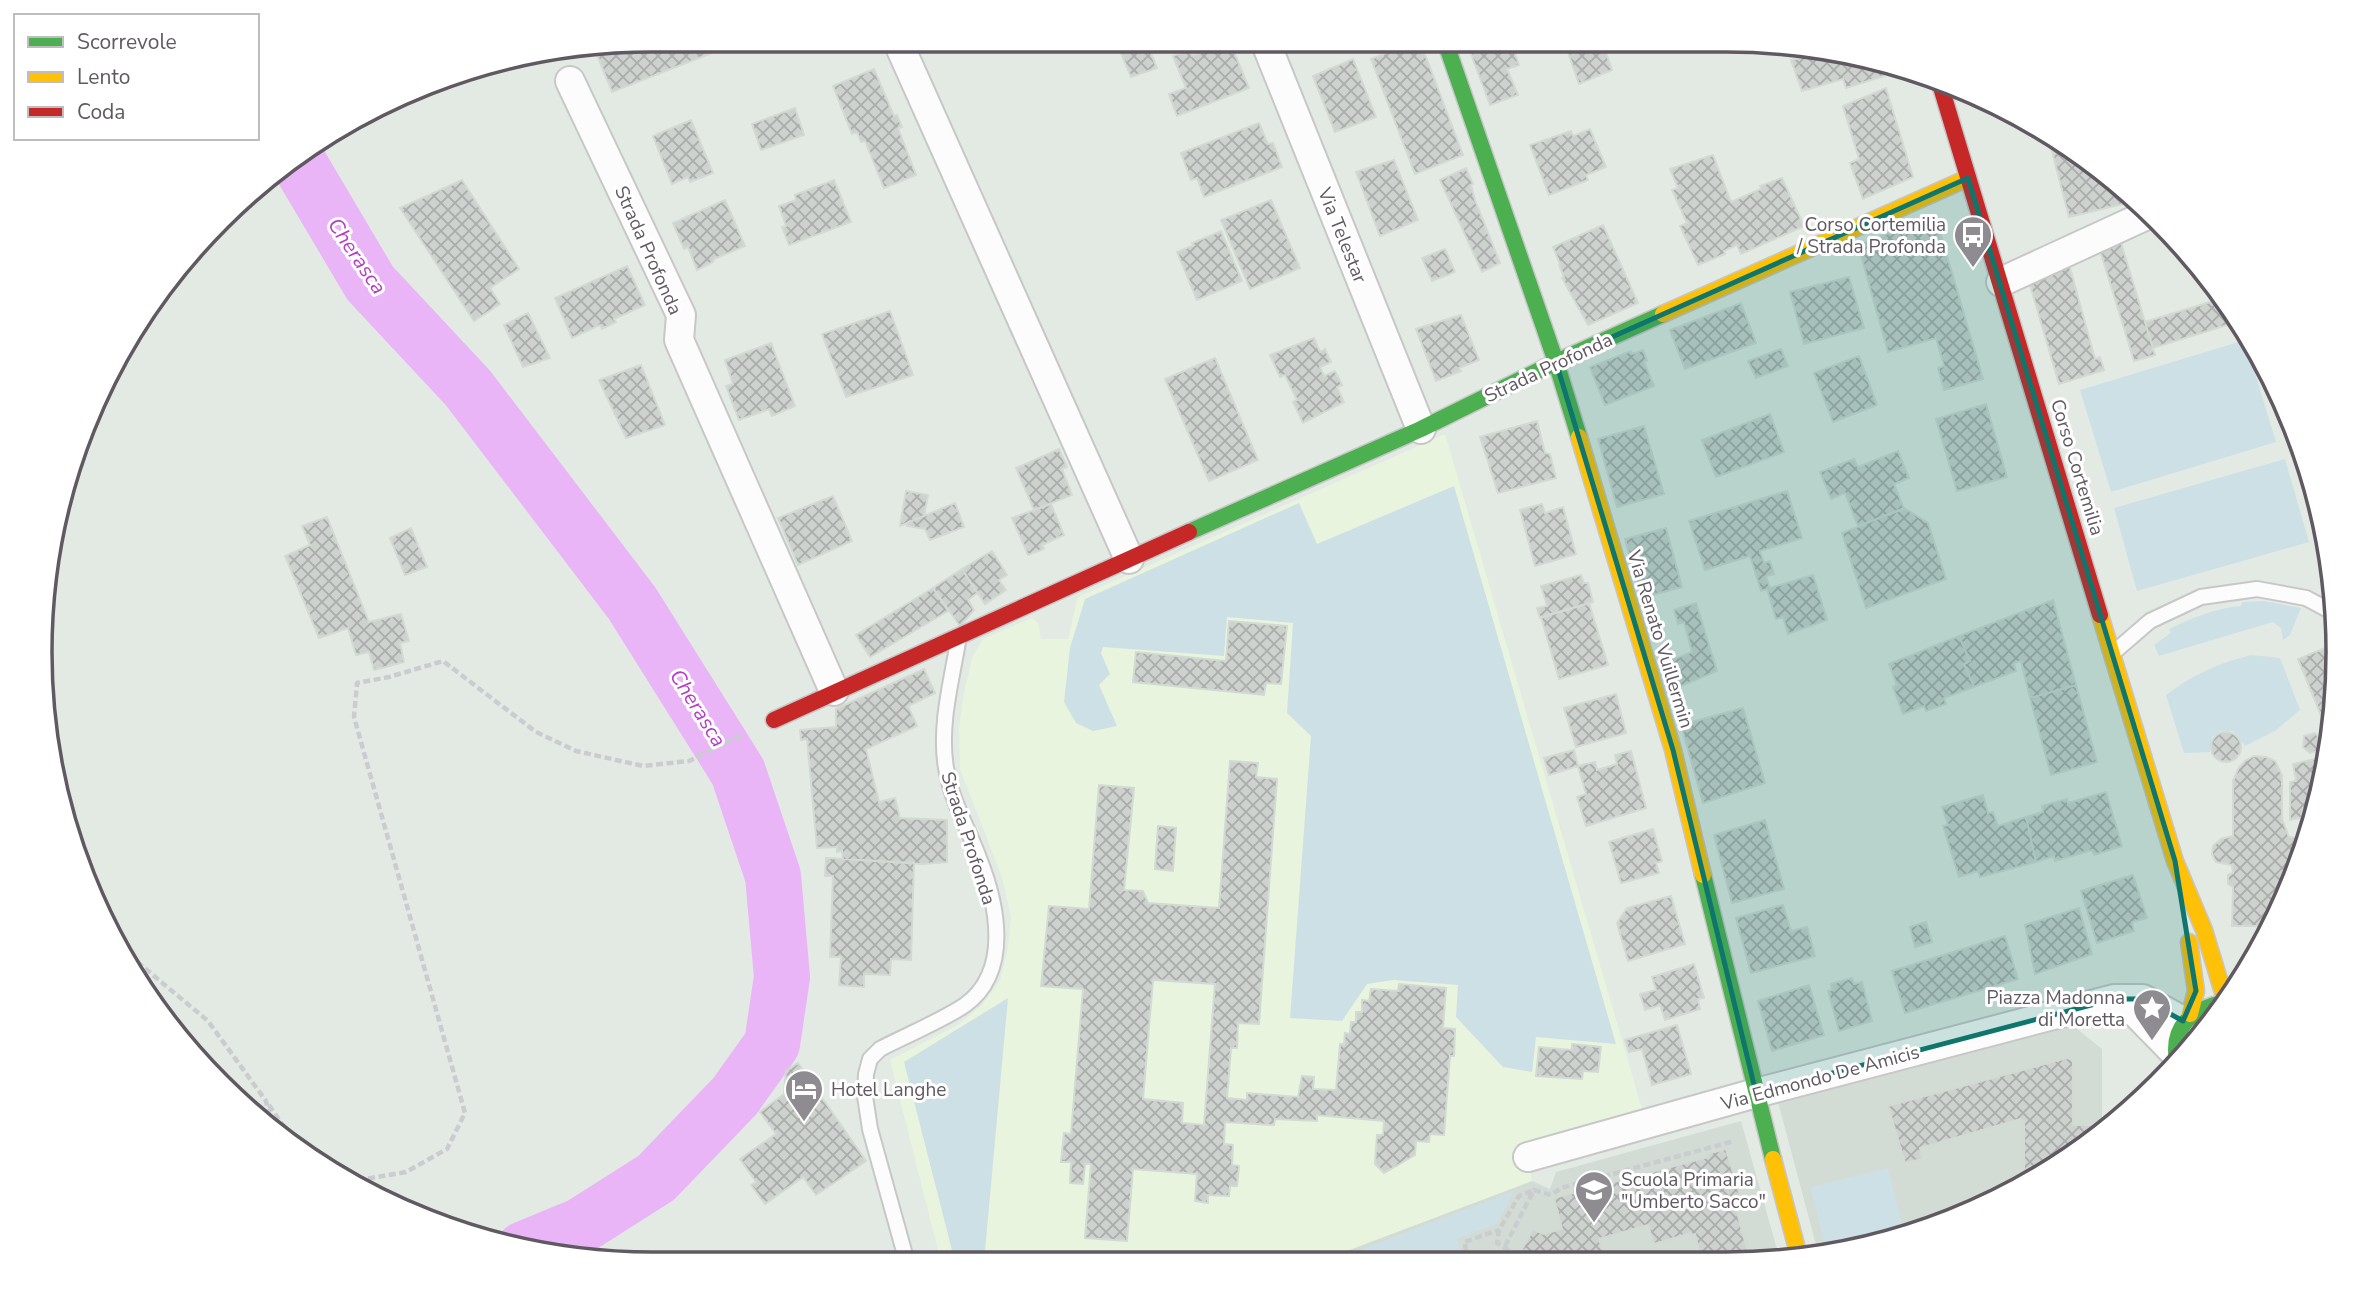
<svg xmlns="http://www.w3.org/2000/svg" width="2378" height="1305" font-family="'Nunito Sans',sans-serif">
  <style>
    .education { fill: #d2dcd4 }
    .medical { fill: #e8f4de }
    .park { fill: #cde0e5 }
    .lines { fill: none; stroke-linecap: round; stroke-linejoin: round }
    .river { stroke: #e9b5f7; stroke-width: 56 }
    .building { fill: url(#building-cross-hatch); stroke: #d2dad3; stroke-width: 2; fill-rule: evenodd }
    .lane-casing { stroke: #c7c7c7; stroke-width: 18 }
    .street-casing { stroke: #c7c7c7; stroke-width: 32 }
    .fast-casing { stroke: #c7c6c7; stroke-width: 19 }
    .slow-casing { stroke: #c7c6c7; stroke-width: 19 }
    .jam-casing { stroke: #c7c6c7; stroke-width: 19 }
    .path { stroke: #caccd0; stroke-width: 4.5; stroke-dasharray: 7 3.5; stroke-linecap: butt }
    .lane { stroke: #fbfcfb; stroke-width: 14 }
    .street { stroke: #fbfcfb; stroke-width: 28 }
    .fast { stroke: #4caf50; stroke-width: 16 }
    .slow { stroke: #ffc107; stroke-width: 16 }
    .jam { stroke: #c62828; stroke-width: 16 }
    .marked { fill: #0f766e; fill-opacity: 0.2; stroke: #0f766e; stroke-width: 5; stroke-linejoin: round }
    .labels { text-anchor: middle; stroke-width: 6; stroke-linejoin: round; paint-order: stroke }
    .poi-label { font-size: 19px; fill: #615962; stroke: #fff; text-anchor: end }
    .street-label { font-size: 19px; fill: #615962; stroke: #fff }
    .water-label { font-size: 21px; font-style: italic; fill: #b63cc7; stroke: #fff }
    .rim { fill: none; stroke: #615962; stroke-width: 3.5 }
  </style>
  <defs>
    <pattern id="building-cross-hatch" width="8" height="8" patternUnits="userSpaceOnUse" patternTransform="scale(1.75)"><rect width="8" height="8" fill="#cdd2ce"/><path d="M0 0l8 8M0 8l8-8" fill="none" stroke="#aaadab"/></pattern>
  </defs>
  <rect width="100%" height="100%" fill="#e3eae4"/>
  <path class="education" d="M2071 1024 2102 1049V1132L2065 1162 1923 1232 1819 1256 1778 1102Z
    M1741 1121 1780 1260 1320 1261 1532 1181 1550 1189 1556 1172Z"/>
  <path class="medical" d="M1445 434 1642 1109 1526 1142 1532 1181 1320 1261 941 1262 890 1060 956 1026 982 1005 1000 980 1008 948 1011 917 1002 877 960 769 959 728 964 693 972 658 983 639 1032 618 1038 623 1041 639H1068L1078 597Z"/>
  <path class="park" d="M2245 340 2276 442 2111 492 2080 390Z
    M2285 459 2309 542 2137 591 2114 508Z
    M1454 486 1616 1044 1536 1037 1532 1072 1503 1067 1456 1017 1458 985 1393 980 1367 984 1342 1021 1290 1018 1311 736 1287 713 1293 623 1227 617 1224 656 1103 647 1101 653 1110 674 1099 685 1117 726 1093 731 1076 723 1064 702 1070 648 1085 599 1299 503 1317 544Z
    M2264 601 2301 608 2290 635 2283 640 2281 628 2273 622 2159 656 2154 645 2171 633 2169 629C2192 618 2215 608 2241 606L2242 602Z
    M2251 655 2280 658 2300 710 2275 731 2245 746 2233 731H2221L2212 737 2210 752 2184 753 2166 695C2194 674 2217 664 2251 655Z
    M1008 998 984 1262H955L904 1062Z
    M1888 1168 1905 1236 1827 1254 1810 1187Z
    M1514 1191 1497 1224 1457 1239 1462 1261H1331Z"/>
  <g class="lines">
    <path class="river" d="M296 158 370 283 468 388 632 603 738 772 773 876 782 977 772 1044 735 1096 656 1178 582 1225 524 1249"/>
  </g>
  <path class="building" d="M652 40H745L612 92 595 50Z
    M1146 41 1157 68 1131 77 1120 51Z
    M1416 41H1420L1463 155 1415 174 1371 59Z
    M1480 41H1511L1519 65 1507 69 1518 95 1490 105 1468 46Z
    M1564 41H1602L1612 70 1579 84Z
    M1637 41H1659L1640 49Z
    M1230 42 1249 88 1177 116 1169 94 1186 88 1173 56 1189 50 1192 56Z
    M1803 48 1880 60 1884 76 1846 88 1843 79 1802 91 1791 60 1800 58 1798 50Z
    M1353 59 1376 117 1335 132 1313 76Z
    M874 69 894 116 897 115 902 127 898 128 916 175 884 188 865 141 861 142 857 132 852 134 833 86Z
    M1886 88 1913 177 1863 199 1850 163 1859 159 1843 106Z
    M795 108 804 135 761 150 752 124Z
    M691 120 713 173 690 182 688 177 672 184 653 136Z
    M1259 123 1268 144 1273 143 1282 167 1204 197 1197 178 1191 180 1181 153Z
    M1590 129 1606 167 1586 175 1588 180 1549 195 1530 145 1571 131 1573 136Z
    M2050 135 2117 184 2123 204 2069 217 2048 136Z
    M1713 155 1731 202 1761 189 1760 186 1782 178 1804 226 1741 254 1737 245 1724 251 1725 254 1698 265 1680 226 1687 223 1672 190 1678 188 1670 169Z
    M1394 160 1418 220 1380 236 1356 172Z
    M1466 168 1473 184 1471 185 1475 200 1500 263 1482 272 1440 180Z
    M462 180 519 269 490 288 500 304 474 321 400 208Z
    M834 180 851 222 789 245 782 227 786 226 779 206 796 200 795 195Z
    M725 200 745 246 714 259 713 262 697 270 688 247 684 249 673 223Z
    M1271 200 1300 268 1250 289 1221 220Z
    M1936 218 1983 379 1944 390 1938 368 1944 366 1936 338 1888 352 1858 245 1899 229Z
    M1603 225 1638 303 1588 325 1562 278 1564 277 1559 265 1560 264 1553 247Z
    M1221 231 1242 281 1197 300 1177 252 1194 245 1192 243Z
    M2119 236 2155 355 2134 361 2099 247Z
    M1445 249 1455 272 1432 281 1422 258Z
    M2069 264 2095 359 2100 357 2104 370 2059 384 2030 285Z
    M627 266 645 305 614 319 616 322 602 329 600 325 572 338 555 298Z
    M1849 277 1864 328 1804 344 1790 292Z
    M2223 298 2237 322 2153 348 2145 322Z
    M1741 303 1756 343 1685 369 1670 330Z
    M890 311 913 375 846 397 822 334Z
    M528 313 550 358 523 367 504 325Z
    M1461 315 1479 360 1459 368 1461 371 1436 381 1416 329Z
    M1314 338 1320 352 1325 349 1331 362 1320 367 1324 376 1335 371 1342 385 1337 387 1344 402 1303 423 1293 402 1297 400 1285 375 1280 377 1270 355Z
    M771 343 795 406 772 416 769 409 739 420 726 386 733 384 725 360Z
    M1781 349 1788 366 1756 378 1748 361Z
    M1643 350 1647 361 1644 362 1654 386 1605 405 1590 367 1631 351 1632 354Z
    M1859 356 1877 405 1833 422 1814 373Z
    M1215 358 1258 460 1209 481 1165 379Z
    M641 365 665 425 626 438 599 380Z
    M1986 404 2007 477 1957 491 1936 419Z
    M1770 414 1784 452 1716 477 1702 440Z
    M1537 421 1545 453 1550 454 1556 478 1498 493 1480 437Z
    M1644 426 1664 494 1617 507 1598 439Z
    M1059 449 1067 467 1062 469 1072 495 1034 510 1016 468Z
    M1898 451 1909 478 1894 484 1904 509 1858 526 1845 493 1831 499 1820 472 1854 459 1858 467Z
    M906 491 928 495 924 516 900 526Z
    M1787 491 1802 538 1760 551 1764 563 1770 561 1774 574 1766 576 1770 588 1813 575 1827 620 1788 634 1783 617 1776 619 1767 589 1761 591 1750 556 1705 570 1689 521Z
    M833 496 852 541 798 565 778 518Z
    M955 503 964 527 930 540 925 529 907 526V523Z
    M1051 504 1064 535 1042 545 1044 549 1028 555 1012 518Z
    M1542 504 1545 513 1563 507 1576 554 1535 566 1520 510Z
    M1904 508 1928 523 1946 579 1866 608 1842 533Z
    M327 517 369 622 401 614 409 641 400 643 404 662 374 670 369 652 356 655 348 628 319 638 285 556 310 545 302 526Z
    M411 528 427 567 405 575 390 538Z
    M1666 528 1682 587 1641 598 1625 539Z
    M992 551 1007 575 999 580 1006 590 985 604 962 569Z
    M962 569 977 593 968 600 974 610 960 626 933 588Z
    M1581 575 1584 583H1588L1593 602 1540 618 1537 608 1547 606 1541 586Z
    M933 588 948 611 870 657 856 635Z
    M2053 600 2076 685 2030 698 2021 661 2014 663 2016 671 1974 687 1964 664 1970 661 1959 636Z
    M1589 603 1608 665 1559 679 1541 617Z
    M1696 603 1717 671 1667 692 1659 665 1692 652 1684 622 1678 624 1674 610Z
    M1229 621 1287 626 1281 684 1266 683 1264 695 1133 682 1136 652 1226 661Z
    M1959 636 1970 661 1964 664 1974 687 1944 698 1946 704 1926 711 1924 706 1903 714 1893 687 1897 685 1889 664Z
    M2335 644 2333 732 2331 740 2298 659Z
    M924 669 935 693 908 706 917 726 866 749 879 802 895 798 900 818 947 820V862L923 864 843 859 842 851 837 852V847L817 848 807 739 801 740 800 730 836 727V709Z
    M2076 685 2097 762 2051 775 2030 698Z
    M1616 694 1626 733 1576 747 1564 708Z
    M1743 708 1765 783 1703 803 1681 725Z
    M2211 747a15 15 0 1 1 30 0a15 15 0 1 1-30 0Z
    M2315 733 2322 740 2321 750 2310 753 2303 747 2304 736Z
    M1574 750 1578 766 1549 775 1544 758Z
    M1631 751 1646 808 1586 826 1577 797 1586 794 1578 766 1595 762 1597 770 1617 764 1615 755Z
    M2254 756 2266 757 2275 761 2282 775V819L2289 837 2301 838 2307 842 2296 869H2287L2286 874 2289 879 2286 892 2270 926H2232L2233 887 2228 884V875L2233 873 2232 865 2216 862 2212 854 2213 846 2221 839 2233 836V781L2238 769 2245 761Z
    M2327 756 2313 815 2290 820V782L2296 781 2293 764Z
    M1230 761 1258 763 1256 777 1277 779 1259 1024 1238 1023 1237 1048H1231L1227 1098 1247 1100V1093L1298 1097 1302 1076 1314 1077 1313 1089 1336 1090 1340 1044H1344L1345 1033 1350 1034 1351 1022H1356V1012H1362V1000L1369 1001 1371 989 1398 991 1399 984 1446 988 1443 1028 1455 1029 1454 1056H1450L1444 1135 1430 1134 1429 1142 1416 1141 1415 1155 1384 1173 1375 1164 1377 1135H1383L1384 1121 1317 1115V1121L1275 1119 1274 1125 1225 1122 1224 1144 1233 1145 1232 1165 1239 1166 1237 1186H1230L1229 1196 1208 1195V1203L1195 1201 1197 1174 1133 1169 1127 1241 1085 1238 1091 1164H1085L1083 1184 1070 1183 1071 1162H1061L1064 1133 1071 1134 1083 989 1041 986 1049 906 1089 909 1099 785 1134 788 1124 890 1143 891 1148 903 1219 908ZM1153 980 1215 984 1204 1125 1182 1123 1183 1103 1143 1099Z
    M2106 792 2122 846 2094 855 2092 850 2055 861 2054 856 2036 862 2026 817 2043 812 2042 806 2067 799 2068 803Z
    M1983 795 1988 813 1993 812 1998 826 2026 817 2036 862 1980 877 1978 871 1959 877 1943 826 1948 825 1942 807Z
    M1765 820 1784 889 1732 903 1714 835Z
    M1158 826 1176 828 1173 871 1155 869Z
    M1653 829 1662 861 1656 863 1659 873 1621 883 1609 842Z
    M826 858 914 863 911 960 891 959 890 975 864 974V987L839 985 841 957H830L833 876H825Z
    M2133 875 2147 918 2132 922 2134 931 2097 943 2081 891Z
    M1671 896 1685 944 1628 961 1617 923 1627 908Z
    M1783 905 1791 931 1807 927 1815 956 1751 973 1736 918Z
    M2079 908 2092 954 2035 974 2025 925Z
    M1926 922 1932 942 1915 947 1910 927Z
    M2005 936 2018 979 1905 1013 1892 971Z
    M1694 964 1704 998 1698 999 1700 1009 1665 1020 1660 1005 1645 1010 1640 994 1656 990 1652 977Z
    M1852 978 1854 984 1862 982 1872 1021 1839 1031 1828 991 1832 990 1831 984Z
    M1809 985 1824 1035 1772 1051 1758 1001Z
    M1677 1025 1691 1074 1652 1085 1642 1049 1629 1052 1625 1040Z
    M1572 1044 1601 1047 1598 1072 1583 1071 1582 1079 1536 1076 1539 1047 1572 1050Z
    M2067 1058 2073 1060V1125H2104V1130L2065 1162 2024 1182V1121L2020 1119 1920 1148 1922 1159 1905 1163 1888 1106Z
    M798 1063 866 1161 816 1195 803 1177 765 1204 751 1185 756 1182 740 1159 776 1134 760 1112 784 1094 786 1071Z
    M1726 1149 1741 1199 1734 1201 1750 1260H1701L1695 1234 1692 1235 1691 1233 1654 1244 1648 1225 1599 1239 1605 1260 1510 1261 1517 1259 1533 1229 1543 1234 1562 1229 1554 1198 1708 1157 1707 1154Z"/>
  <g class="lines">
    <defs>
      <path id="lane" d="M2113 653 2150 621 2201 597 2257 589 2306 598 2336 614
        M907 1262 870 1129 865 1096 866 1074 870 1059 880 1049C905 1036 943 1020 965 1005 1012 971 997 903 979 858 968 828 951 800 946 768 939 727 951 683 958 642"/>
      <path id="street" d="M901 41V49L1129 559
        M1265 41 1421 429
        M570 81 681 315 679 340 834 691
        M2001 282 2149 214
        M2116 1001 2136 1013 2175 1053
        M1528 1157 1756 1093 2114 999H2143L2183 1021"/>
      <path id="fast" d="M1445 41 1556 362 1579 437
        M1189 532 1421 429 1556 362 1663 314
        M1703 875 1773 1159
        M2177 1061C2172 1031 2186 1014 2214 1005"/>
      <path id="slow" d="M1663 314 1968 178
        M1579 437 1673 750 1703 875
        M2100 615 2175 861 2204 930 2225 999
        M2189 942 2196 991 2190 1014
        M1773 1159 1800 1260"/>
      <path id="jam" d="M1940 84 2100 615
        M774 720 1189 532"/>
    </defs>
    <use href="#lane" class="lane-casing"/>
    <use href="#street" class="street-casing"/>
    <use href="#fast" class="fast-casing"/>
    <use href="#slow" class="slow-casing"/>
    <use href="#jam" class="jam-casing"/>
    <path class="path" d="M129 955 208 1021 266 1101 270 1120
      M269 1105 291 1137
      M338 1175 353 1181 406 1172 447 1149 465 1113 354 717 357 683 389 677 443 661 536 732 576 751 643 766 689 761 744 734
      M1505 1246 1534 1190 1551 1195 1561 1188 1734 1141
      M1518 1256 1497 1243 1499 1230 1519 1196 1532 1191
      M1469 1261 1464 1242 1499 1230"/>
    <use href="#lane" class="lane"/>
    <use href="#street" class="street"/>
    <use href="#fast" class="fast"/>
    <use href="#slow" class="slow"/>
    <use href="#jam" class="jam"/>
  </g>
  <path class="marked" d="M1968 178 2175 861 2196 991 2183 1021 2143 999H2114L1756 1093 1673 750 1556 362Z"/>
  <defs>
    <symbol id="bus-pin" viewBox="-11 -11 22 30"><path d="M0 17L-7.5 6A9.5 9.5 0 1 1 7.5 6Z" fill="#8e8c90" stroke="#fff"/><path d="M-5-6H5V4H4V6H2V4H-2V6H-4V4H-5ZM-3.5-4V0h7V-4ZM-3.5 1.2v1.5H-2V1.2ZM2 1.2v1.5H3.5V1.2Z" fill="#fff"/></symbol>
    <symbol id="sight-pin" viewBox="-11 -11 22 30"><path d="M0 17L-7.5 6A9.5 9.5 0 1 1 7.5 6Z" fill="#8e8c90" stroke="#fff"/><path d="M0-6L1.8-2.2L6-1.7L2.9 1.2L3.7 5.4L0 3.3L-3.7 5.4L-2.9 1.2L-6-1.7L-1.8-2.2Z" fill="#fff"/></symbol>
    <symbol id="hotel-pin" viewBox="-11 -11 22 30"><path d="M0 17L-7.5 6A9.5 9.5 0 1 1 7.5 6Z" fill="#8e8c90" stroke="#fff"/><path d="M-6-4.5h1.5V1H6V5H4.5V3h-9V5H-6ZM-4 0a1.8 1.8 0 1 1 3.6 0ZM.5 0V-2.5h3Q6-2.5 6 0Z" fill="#fff"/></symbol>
    <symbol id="school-pin" viewBox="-11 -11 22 30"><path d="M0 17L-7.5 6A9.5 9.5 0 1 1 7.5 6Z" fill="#8e8c90" stroke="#fff"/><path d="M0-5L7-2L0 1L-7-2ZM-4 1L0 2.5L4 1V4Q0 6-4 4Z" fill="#fff"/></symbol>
  </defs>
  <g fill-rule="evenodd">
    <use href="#bus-pin" x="1951" y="213" width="44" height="60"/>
    <use href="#sight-pin" x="2130" y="986" width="44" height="60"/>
    <use href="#hotel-pin" x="782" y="1067" width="44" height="60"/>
    <use href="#school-pin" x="1572" y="1168" width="44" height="60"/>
  </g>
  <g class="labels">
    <g class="poi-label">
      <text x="1946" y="231">Corso Cortemilia<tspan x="1946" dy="22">/ Strada Profonda</tspan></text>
      <text x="2125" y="1004">Piazza Madonna<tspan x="2125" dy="22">di Moretta</tspan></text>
      <text x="831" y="1096" text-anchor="start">Hotel Langhe</text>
      <text x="1621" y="1186" text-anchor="start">Scuola Primaria<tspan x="1621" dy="22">"Umberto Sacco"</tspan></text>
    </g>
    <g class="street-label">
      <text transform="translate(1343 235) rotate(68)" y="7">Via Telestar</text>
      <text transform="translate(649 250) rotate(66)" y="7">Strada Profonda</text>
      <text transform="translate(1548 367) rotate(-25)" y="7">Strada Profonda</text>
      <text transform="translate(2078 467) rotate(73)" y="7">Corso Cortemilia</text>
      <text transform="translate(1661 639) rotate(73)" y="7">Via Renato Vuillermin</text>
      <text transform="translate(969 838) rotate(72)" y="7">Strada Profonda</text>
      <text transform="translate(1820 1077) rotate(-15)" y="7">Via Edmondo De Amicis</text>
    </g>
    <g class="water-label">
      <text transform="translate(357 256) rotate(56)" y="7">Cherasca</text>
      <text transform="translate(698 708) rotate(58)" y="7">Cherasca</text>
    </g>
  </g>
  <path d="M0 0H2378V1305H0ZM652 52H1726A600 600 0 0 1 2326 652V652A600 600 0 0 1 1726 1252H652A600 600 0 0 1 52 652V652A600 600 0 0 1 652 52Z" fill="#fff" fill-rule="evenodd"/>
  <path class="rim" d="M652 52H1726A600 600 0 0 1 2326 652V652A600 600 0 0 1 1726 1252H652A600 600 0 0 1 52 652V652A600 600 0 0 1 652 52Z"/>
  <rect x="14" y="14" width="245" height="126" fill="#ffffff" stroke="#c0bdc0" stroke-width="2"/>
  <rect x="28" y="37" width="35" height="10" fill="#4caf50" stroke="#c0bdc0" stroke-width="2"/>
  <text x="77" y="49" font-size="21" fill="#615962">Scorrevole</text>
  <rect x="28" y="72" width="35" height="10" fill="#ffc107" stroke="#c0bdc0" stroke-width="2"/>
  <text x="77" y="84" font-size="21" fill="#615962">Lento</text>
  <rect x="28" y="107" width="35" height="10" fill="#c62828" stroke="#c0bdc0" stroke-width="2"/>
  <text x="77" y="119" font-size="21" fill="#615962">Coda</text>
</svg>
